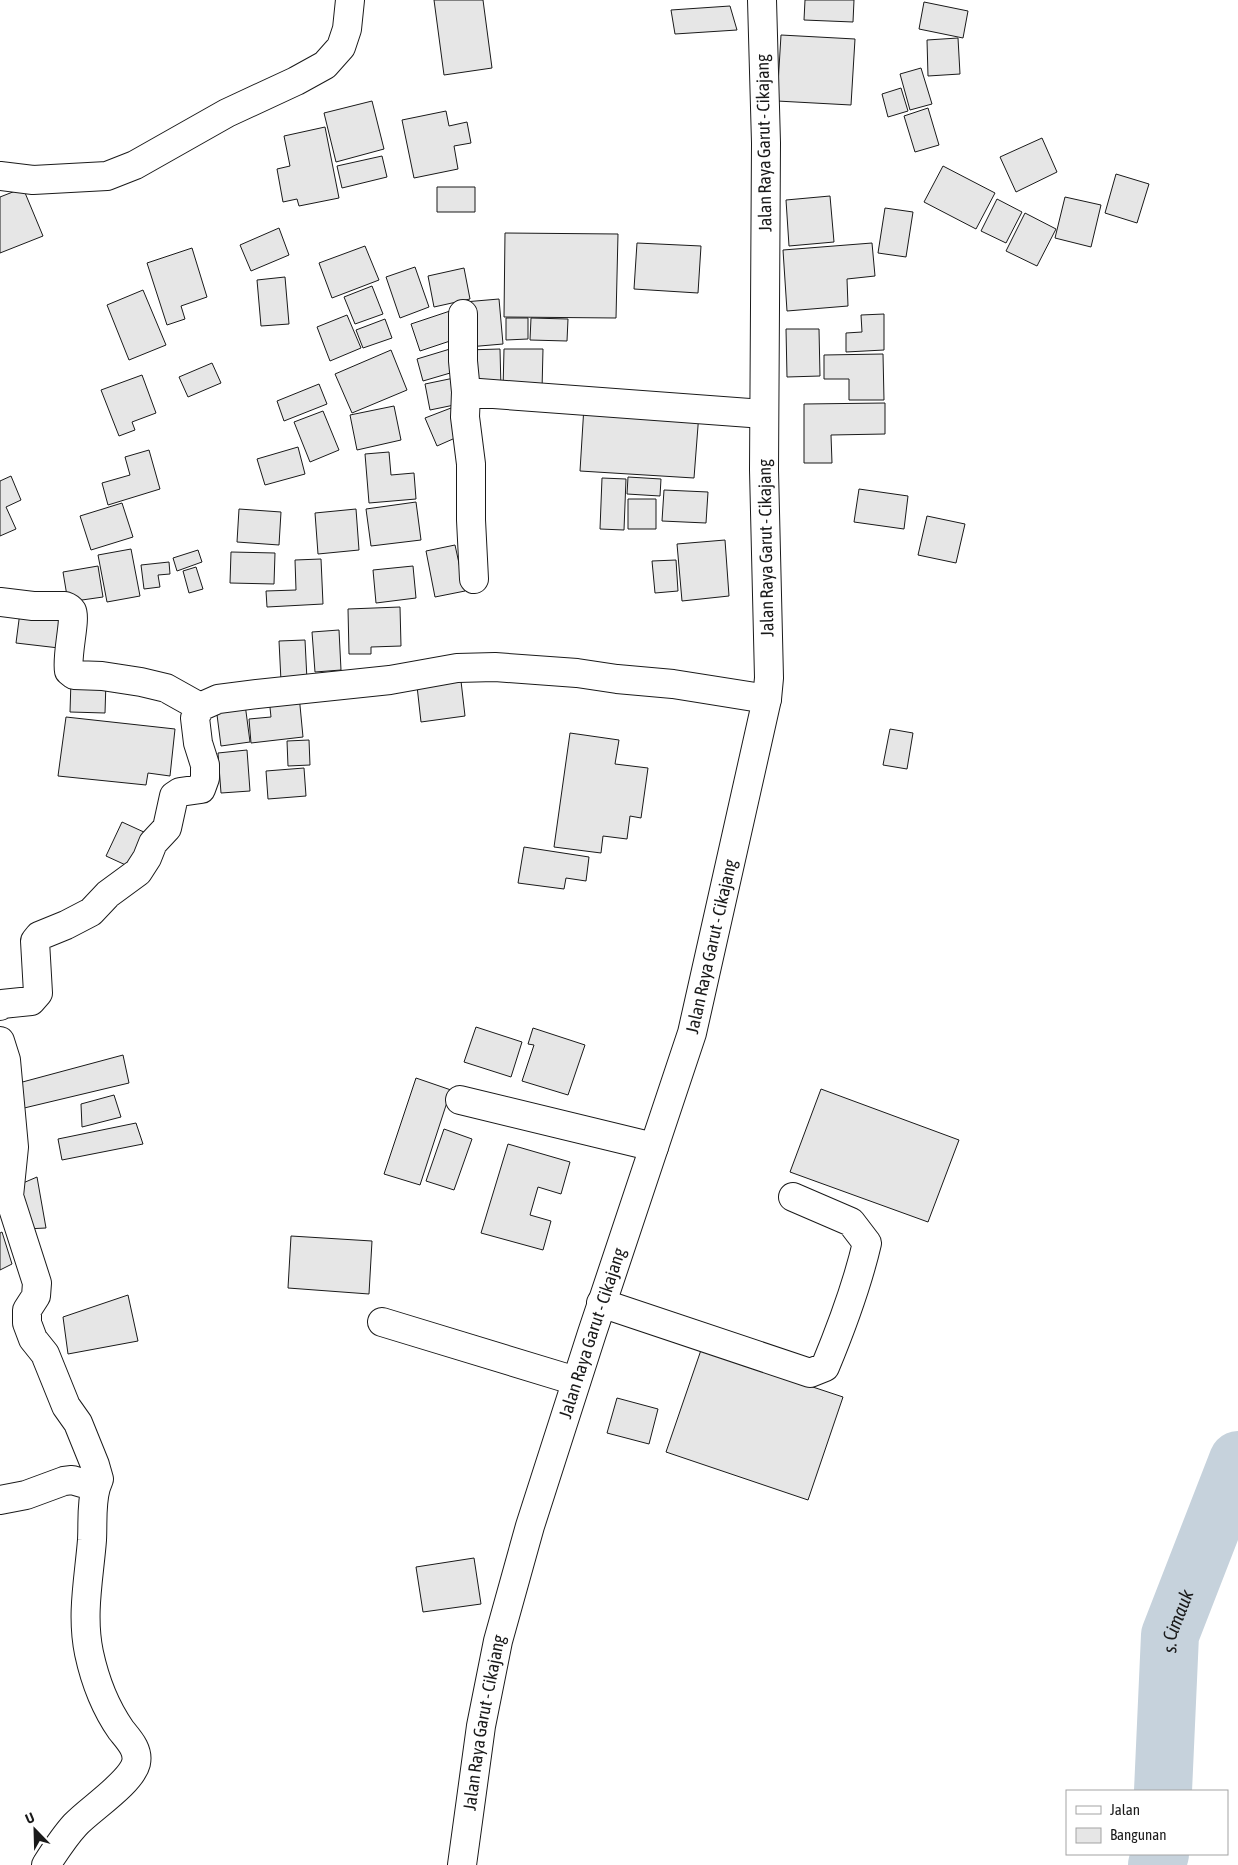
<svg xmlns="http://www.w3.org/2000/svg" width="1238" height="1865" font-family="'Asap Condensed',sans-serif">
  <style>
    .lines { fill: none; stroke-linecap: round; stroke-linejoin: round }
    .river { stroke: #c6d2dc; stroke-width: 58 }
    .building { fill: #e6e6e6; stroke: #1a1a1a }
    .minor-casing { stroke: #1a1a1a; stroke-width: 30 }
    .major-casing { stroke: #1a1a1a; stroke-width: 30 }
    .minor { stroke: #fff; stroke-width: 28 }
    .major { stroke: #fff; stroke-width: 28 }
    .labels { text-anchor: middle; stroke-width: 4; stroke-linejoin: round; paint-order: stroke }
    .street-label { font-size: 18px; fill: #1a1a1a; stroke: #fff }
    .water-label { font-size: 19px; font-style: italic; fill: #1a1a1a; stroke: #fff }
  </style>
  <rect width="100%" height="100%" fill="#fff"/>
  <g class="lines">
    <g class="river">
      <path id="s1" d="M1163 1791 1170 1635 1238 1460"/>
      <path d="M1157 1865 1160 1854"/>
    </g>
  </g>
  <path class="building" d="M434 0H483L492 68 444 75Z
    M805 0H854L853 22 804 20Z
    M924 2 968 11 963 38 919 29Z
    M730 6 737 30 675 34 671 10Z
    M781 35 855 39 851 105 777 101Z
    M958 38 960 74 928 76 927 40Z
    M921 68 932 104 910 110 900 74Z
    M901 88 908 111 888 117 882 94Z
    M372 101 384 149 336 162 324 113Z
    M928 108 939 145 915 152 904 116Z
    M446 111 449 126 467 122 471 143 454 146 458 169 414 178 402 120Z
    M325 127 339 198 299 206 297 199 283 202 277 169 290 166 284 136Z
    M1042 138 1057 172 1016 192 1000 157Z
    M382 156 387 177 342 188 337 166Z
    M943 166 995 193 976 229 924 202Z
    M1116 174 1149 184 1137 223 1105 213Z
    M437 187H475V212H437Z
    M23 188 43 236 0 253V197Z
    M830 196 834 242 789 246 786 200Z
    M1065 197 1101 205 1091 247 1055 238Z
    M997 199 1022 212 1006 243 981 231Z
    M885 208 913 212 906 257 878 253Z
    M1025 213 1056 229 1037 266 1006 251Z
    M279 228 289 255 251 271 240 245Z
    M505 233 618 234 616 318 504 317Z
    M637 243 701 246 698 293 634 289Z
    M872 243 875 276 847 279 848 306 787 311 783 250Z
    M365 246 379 280 332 298 319 263Z
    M192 248 207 297 181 306 185 319 167 325 147 263Z
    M415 267 429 307 400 318 386 277Z
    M464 268 470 299 434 307 428 276Z
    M285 277 289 324 261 326 257 280Z
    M372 286 383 314 355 324 344 297Z
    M143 290 166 345 129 360 107 305Z
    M499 299 503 344 468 347 464 302Z
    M450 311 459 338 420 351 411 324Z
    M884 314V350L846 352V333L862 332 861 315Z
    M347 315 361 348 330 361 317 327Z
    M506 318H528V339L506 340Z
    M531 318 568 319 567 341 530 340Z
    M385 319 392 338 363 348 356 330Z
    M786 329H819L820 376 787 377Z
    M450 349 457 371 423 381 417 359Z
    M500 349 501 389 467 390 466 350Z
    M504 349H543L542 390H503Z
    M391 350 407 390 352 413 335 374Z
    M883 354 884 400H849V379H824V355Z
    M212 363 221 383 188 397 179 377Z
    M142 375 156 413 132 422 135 430 119 436 101 390Z
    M454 378 459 404 430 410 425 384Z
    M319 384 327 404 284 421 277 401Z
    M885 403V434L831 435 832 463H804V404Z
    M394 406 401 440 357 450 350 415Z
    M584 406 699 413 694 478 580 471Z
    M451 408 462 435 437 446 425 418Z
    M323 411 339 450 310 462 294 422Z
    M298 447 305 474 265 485 257 459Z
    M149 450 160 489 108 505 102 483 130 475 125 457Z
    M389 452 391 475 414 473 416 499 369 503 365 454Z
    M11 476 21 500 6 507 16 529 0 536V481Z
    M628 477 661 479 660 496 627 494Z
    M602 478 626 479 624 530 600 529Z
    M859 489 908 496 904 529 854 522Z
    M664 490 708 492 706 523 662 521Z
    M628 499H656V529H628Z
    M416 502 421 540 371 546 366 509Z
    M122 503 133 537 91 550 80 516Z
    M239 509 281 512 279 545 237 542Z
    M356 509 359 550 318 554 315 513Z
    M927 516 965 524 956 563 918 555Z
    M725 540 729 596 682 601 677 544Z
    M455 545 465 591 435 597 426 551Z
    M131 549 140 596 107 602 98 555Z
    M198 550 202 562 177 571 173 558Z
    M231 552 275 553 274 584 230 583Z
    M321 559 323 604 267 607 266 591 296 590 295 560Z
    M676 560 678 591 655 593 652 561Z
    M169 562 170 574 158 575 160 587 144 589 141 565Z
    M98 566 103 597 68 602 63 572Z
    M413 566 416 598 376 603 373 570Z
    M196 567 203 589 189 593 183 571Z
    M400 607 401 646 371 647V654H349L348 609Z
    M20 612 63 617 59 648 16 643Z
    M339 630 341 670 315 672 312 632Z
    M305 640 307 680 281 681 279 641Z
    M71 680 106 681 105 713 70 712Z
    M461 681 465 716 421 722 417 686Z
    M299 695 303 737 251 743 249 719 271 717 269 698Z
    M245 704 250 742 221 746 216 707Z
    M66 717 175 729 170 776 148 773 146 785 58 776Z
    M890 729 913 733 907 769 883 765Z
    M570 733 619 740 615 764 648 768 641 818 630 816 627 839 603 836 601 853 554 847Z
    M309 740 310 765 288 766 287 741Z
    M247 750 250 791 221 793 218 753Z
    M304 768 306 796 268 799 266 771Z
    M122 822 146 833 130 867 106 856Z
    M524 847 589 857 586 881 566 878 564 889 518 883Z
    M476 1027 522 1042 511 1077 464 1062Z
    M533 1028 585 1045 568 1095 522 1081 534 1045 528 1044Z
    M123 1055 129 1083 20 1109 15 1084Z
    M416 1078 451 1090 420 1185 384 1174Z
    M821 1089 959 1140 928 1222 790 1172Z
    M114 1095 121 1117 82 1127 81 1104Z
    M136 1123 143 1144 62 1160 58 1139Z
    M444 1129 472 1139 454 1190 426 1181Z
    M508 1144 570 1162 561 1194 538 1187 530 1215 551 1221 543 1250 481 1233Z
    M37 1177 46 1228 25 1229 16 1186Z
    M2 1232 12 1264 0 1270V1233Z
    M291 1236 372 1241 369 1294 288 1288Z
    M128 1295 138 1341 68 1354 63 1317Z
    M701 1350 843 1397 808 1500 666 1452Z
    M617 1398 658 1409 649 1444 607 1433Z
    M474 1558 481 1604 423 1612 416 1567Z"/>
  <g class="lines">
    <defs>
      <path id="minor" d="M0 176 33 180 107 176 135 165 227 113 296 81 325 65 341 47 347 29 350 0
        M463 314V361L466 392 465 417 471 464V520L474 579
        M466 392 764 414
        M0 602 33 606H65C68 607 70 608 72 611 76 619 66 657 69 671L74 675 102 676 141 682 166 688 200 707
        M0 1006 2 1004 31 1001 38 993 35 941 39 936 66 925 91 912 108 894 138 872 147 858 153 843 167 828 174 796 180 792 201 789 205 778V765L198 743 195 718 200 707 218 699 257 694 390 680 457 668 495 667 577 673 617 679 673 684 767 699
        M0 1041 6 1060 14 1147 9 1196 37 1283 36 1296 27 1310V1323L33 1339 45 1354 66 1406 78 1423 95 1465 99 1479 96 1487 72 1480 64 1481 26 1495 0 1500
        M460 1100 654 1147
        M601 1303 810 1373 825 1367C842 1326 857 1286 867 1243L851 1222 793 1197
        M382 1322 576 1381
        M46 1865C55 1851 64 1837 75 1825 90 1809 131 1783 136 1763 139 1750 129 1740 121 1730 105 1707 95 1681 89 1653 81 1615 89 1578 92 1540 93 1521 91 1504 96 1487"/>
      <g id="major">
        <path id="s2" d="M462 1865 481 1726 498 1641 530 1526 592 1333 692 1033 767 699 769 678 764 470 766 143 762 0"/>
      </g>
    </defs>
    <use href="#minor" class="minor-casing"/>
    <use href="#major" class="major-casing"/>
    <use href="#minor" class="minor"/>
    <use href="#major" class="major"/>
  </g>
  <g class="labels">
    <g class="street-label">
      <text transform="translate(764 143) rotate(-91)" y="6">Jalan Raya Garut - Cikajang</text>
      <text transform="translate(766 548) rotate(-91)" y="6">Jalan Raya Garut - Cikajang</text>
      <text dy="6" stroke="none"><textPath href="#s2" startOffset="954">Jalan Raya Garut - Cikajang</textPath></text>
      <text dy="6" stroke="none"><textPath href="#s2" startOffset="549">Jalan Raya Garut - Cikajang</textPath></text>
      <text dy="6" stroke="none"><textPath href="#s2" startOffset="144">Jalan Raya Garut - Cikajang</textPath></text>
    </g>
    <g class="water-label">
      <text dy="7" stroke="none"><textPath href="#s1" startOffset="171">s. Cimauk</textPath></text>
    </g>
  </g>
  <rect x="1066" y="1790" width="162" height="65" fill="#ffffff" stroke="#a3a3a3"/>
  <rect x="1076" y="1806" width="25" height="8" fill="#ffffff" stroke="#a3a3a3"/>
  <text x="1110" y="1815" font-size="15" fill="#1a1a1a">Jalan</text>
  <rect x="1076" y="1828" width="25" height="15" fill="#e6e6e6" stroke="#a3a3a3"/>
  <text x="1110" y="1840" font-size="15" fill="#1a1a1a">Bangunan</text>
  <g transform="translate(35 1830) rotate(337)" stroke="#ffffff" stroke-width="4" paint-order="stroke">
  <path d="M0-4L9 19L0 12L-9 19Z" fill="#1a1a1a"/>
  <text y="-8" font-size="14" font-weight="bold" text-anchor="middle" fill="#1a1a1a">U</text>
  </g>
</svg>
